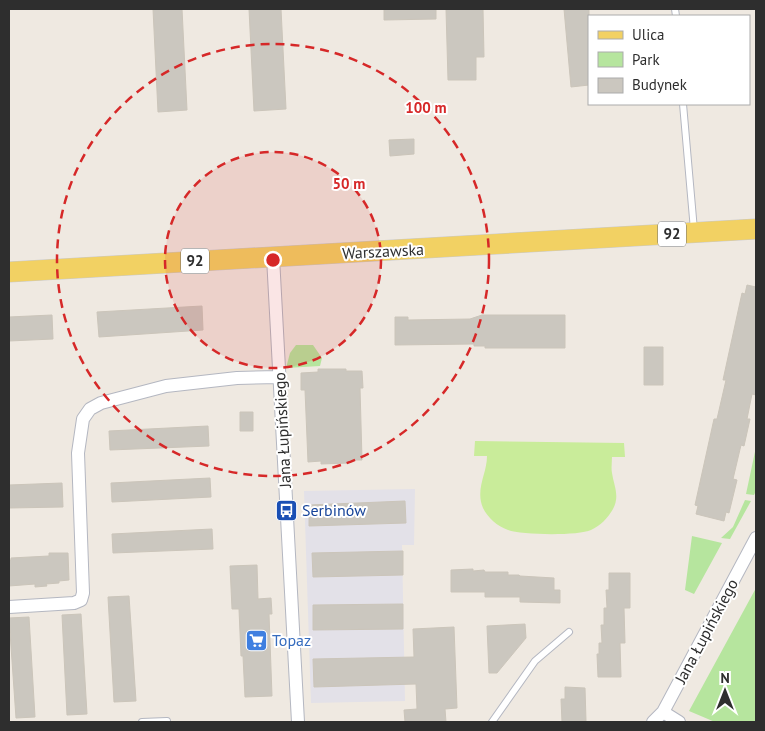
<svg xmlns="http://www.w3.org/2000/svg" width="765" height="731" font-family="'PT Sans',sans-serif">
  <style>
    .industrial { fill: #e3e1e8 }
    .green { fill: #b6e59e }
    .pitch { fill: #c9ec9a }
    .building { fill: #cbc7bf; stroke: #cbc5ba }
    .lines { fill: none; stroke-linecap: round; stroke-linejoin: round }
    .lane-casing { stroke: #b4b7c1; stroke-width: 8 }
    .street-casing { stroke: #b4b7c1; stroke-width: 14 }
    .primary-casing { stroke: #c9c9c9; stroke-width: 21 }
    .lane { stroke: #fff; stroke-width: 6 }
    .street { stroke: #fff; stroke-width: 12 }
    .primary { stroke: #f2d163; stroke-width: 20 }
    .ring { fill: none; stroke: #d62828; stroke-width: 2.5; stroke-dasharray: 9 6 }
    .labels { text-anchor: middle; stroke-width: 4; stroke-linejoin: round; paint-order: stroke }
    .shield { fill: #fff; stroke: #6d6d6d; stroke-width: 1 }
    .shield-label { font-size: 15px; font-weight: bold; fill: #2e2e2e }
    .street-label { font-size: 16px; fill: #2e2e2e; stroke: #fff }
    .transit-label { font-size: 16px; fill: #164399; stroke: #fff; text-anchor: start }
    .shop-label { font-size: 16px; fill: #366cbe; stroke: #fff; text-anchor: start }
    .centre { fill: #d62828; stroke: #fff; stroke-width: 2.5 }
    .ring-label { font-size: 15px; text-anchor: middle; font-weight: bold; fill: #d62828; stroke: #fff; stroke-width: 4; stroke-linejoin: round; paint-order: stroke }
  </style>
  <rect width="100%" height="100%" fill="#efe9e1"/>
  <path class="industrial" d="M415 489 414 545H402L405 701 311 703 304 491Z"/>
  <path class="green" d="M296 345H313L322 358 320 366 286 368 290 353Z
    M756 447V491L754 495 746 494Z
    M745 500 751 501 730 539 721 538 733 527Z
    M692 536 722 543 694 594 685 590Z
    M756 588V722H715L689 711Z"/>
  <path class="pitch" d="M475 441 624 443 625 457H612C612 462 611 468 612 473 614 486 620 496 613 509 608 518 600 526 591 530 578 536 521 535 508 530 497 526 488 518 483 508 475 489 487 474 487 456H474Z"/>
  <path class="building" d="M153 9H182L187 110 158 112Z
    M249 9H281L286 109 254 111Z
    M384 9H436V19L384 20Z
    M446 9H483L484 57H476V80H448Z
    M564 9H589V85L571 87Z
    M414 139V154L390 156 389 140Z
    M747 285 756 287V395L752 394 747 419H750L744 446 741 445 733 479 737 480 729 513 726 512 724 521 696 514 698 506 695 505 714 419H717L726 380H723L742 293 745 294Z
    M202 306 203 330 99 337 97 312Z
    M52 315 53 339 9 341V317Z
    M482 315H565V348H485V346H474V344L395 345V317H408V320L470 319Z
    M644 347H663V385H644Z
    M318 369H346V371H362L363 388H360L362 460H349V463L321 464V461L308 462 305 390H301V373L318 372Z
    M240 412H253V431H240Z
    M208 426 209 446 110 450 109 431Z
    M210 478 211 497 112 502 111 483Z
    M62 483 63 507 9 508V485Z
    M405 501 406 523 309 526V505Z
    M212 529 213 549 113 553 112 534Z
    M403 551V575L313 577 312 553Z
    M49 553H68L69 580 59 581V583L46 584 47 586 35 587V584L9 586V560H11V558L49 556Z
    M257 565 258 599 271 598 272 614H269L272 696 245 697 243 656H241L239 609H232L230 566Z
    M473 569V571L484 570 485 572H508V575H519L520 576 554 578V590H560V603L520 602V597H485V592H451V570Z
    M609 573H630V608H624L625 643H620L621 677H598L597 654H599V643H602L601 625H604V608H607L606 590H609Z
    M129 596 136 701 114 702 108 597Z
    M403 604V629L313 630V605Z
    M81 614 87 714 67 715 62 615Z
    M29 617 35 717 16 718 9 618Z
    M525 624 526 638 497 673H489L487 626Z
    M454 627 457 708 445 709 446 722H405L404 710 417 709 416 684 314 687 313 659 414 657 413 629Z
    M565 687 585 688 586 721 562 722 561 699H565Z"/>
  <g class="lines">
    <defs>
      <path id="lane" d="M675 9 676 16
        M683 104 694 230
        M142 722 167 721
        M492 722 535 661 569 632"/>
      <path id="street" d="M273 257 298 722
        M9 607 74 603 81 600 83 593 78 453 83 419 90 409 101 403 166 386 237 378 279 377
        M663 712 679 722
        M653 722 663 712 756 538"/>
      <path id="primary" d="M9 272 756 229"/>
    </defs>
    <use href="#lane" class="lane-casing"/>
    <use href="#street" class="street-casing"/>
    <use href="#primary" class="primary-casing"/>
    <use href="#lane" class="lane"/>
    <use href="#street" class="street"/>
    <use href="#primary" class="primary"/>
  </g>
  <circle cx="273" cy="260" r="108" fill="#d62828" fill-opacity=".12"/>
  <g class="ring">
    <circle cx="273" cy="260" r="108"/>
    <circle cx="273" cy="260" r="216"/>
  </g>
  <defs>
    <symbol id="bus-square" viewBox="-11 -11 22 22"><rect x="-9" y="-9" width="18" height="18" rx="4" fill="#1a4fb4" stroke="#fff"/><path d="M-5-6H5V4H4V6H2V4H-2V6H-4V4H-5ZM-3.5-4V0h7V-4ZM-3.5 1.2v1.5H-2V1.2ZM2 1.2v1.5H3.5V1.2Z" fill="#fff"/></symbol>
    <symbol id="supermarket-square" viewBox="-11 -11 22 22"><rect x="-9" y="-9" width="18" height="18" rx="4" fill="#3f7fe0" stroke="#fff"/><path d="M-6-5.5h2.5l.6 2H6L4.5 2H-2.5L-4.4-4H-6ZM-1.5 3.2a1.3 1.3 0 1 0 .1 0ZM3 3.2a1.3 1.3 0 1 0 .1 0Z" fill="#fff"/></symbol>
  </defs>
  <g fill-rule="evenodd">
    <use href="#bus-square" x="274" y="498" width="25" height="25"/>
    <use href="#supermarket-square" x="244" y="628" width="25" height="25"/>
  </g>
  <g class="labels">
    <g class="shield">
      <rect x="658" y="221.5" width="28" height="25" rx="4"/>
      <rect x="181" y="248.5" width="28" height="25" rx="4"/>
    </g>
    <g class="shield-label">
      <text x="672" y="239">92</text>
      <text x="195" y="266">92</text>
    </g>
    <g class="street-label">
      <text transform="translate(383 251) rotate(-3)" y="6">Warszawska</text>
      <text transform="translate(282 430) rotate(-93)" y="6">Jana Łupińskiego</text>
      <text transform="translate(706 631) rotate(-62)" y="6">Jana Łupińskiego</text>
    </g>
    <g class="transit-label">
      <text x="302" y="516">Serbinów</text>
    </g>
    <g class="shop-label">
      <text x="272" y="646">Topaz</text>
    </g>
  </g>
  <circle cx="273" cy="260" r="8" class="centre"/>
  <g class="ring-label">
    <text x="426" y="113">100 m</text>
    <text x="349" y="189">50 m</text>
  </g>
  <rect width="765" height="731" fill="none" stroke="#2e2e2e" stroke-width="20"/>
  <rect x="588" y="15" width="162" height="90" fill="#ffffff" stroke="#ababab"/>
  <rect x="598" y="31" width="25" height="8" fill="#f2d163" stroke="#ababab"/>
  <text x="632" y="40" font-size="15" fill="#2e2e2e">Ulica</text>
  <rect x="598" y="52" width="25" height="15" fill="#b6e59e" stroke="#ababab"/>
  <text x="632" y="65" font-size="15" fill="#2e2e2e">Park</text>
  <rect x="598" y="78" width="25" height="15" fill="#cbc7bf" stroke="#ababab"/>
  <text x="632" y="90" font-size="15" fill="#2e2e2e">Budynek</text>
  <g transform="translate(725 691)" stroke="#ffffff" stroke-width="4" paint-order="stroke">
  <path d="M0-4L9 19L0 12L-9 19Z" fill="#2e2e2e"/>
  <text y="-8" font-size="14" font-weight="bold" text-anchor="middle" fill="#2e2e2e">N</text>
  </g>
</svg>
